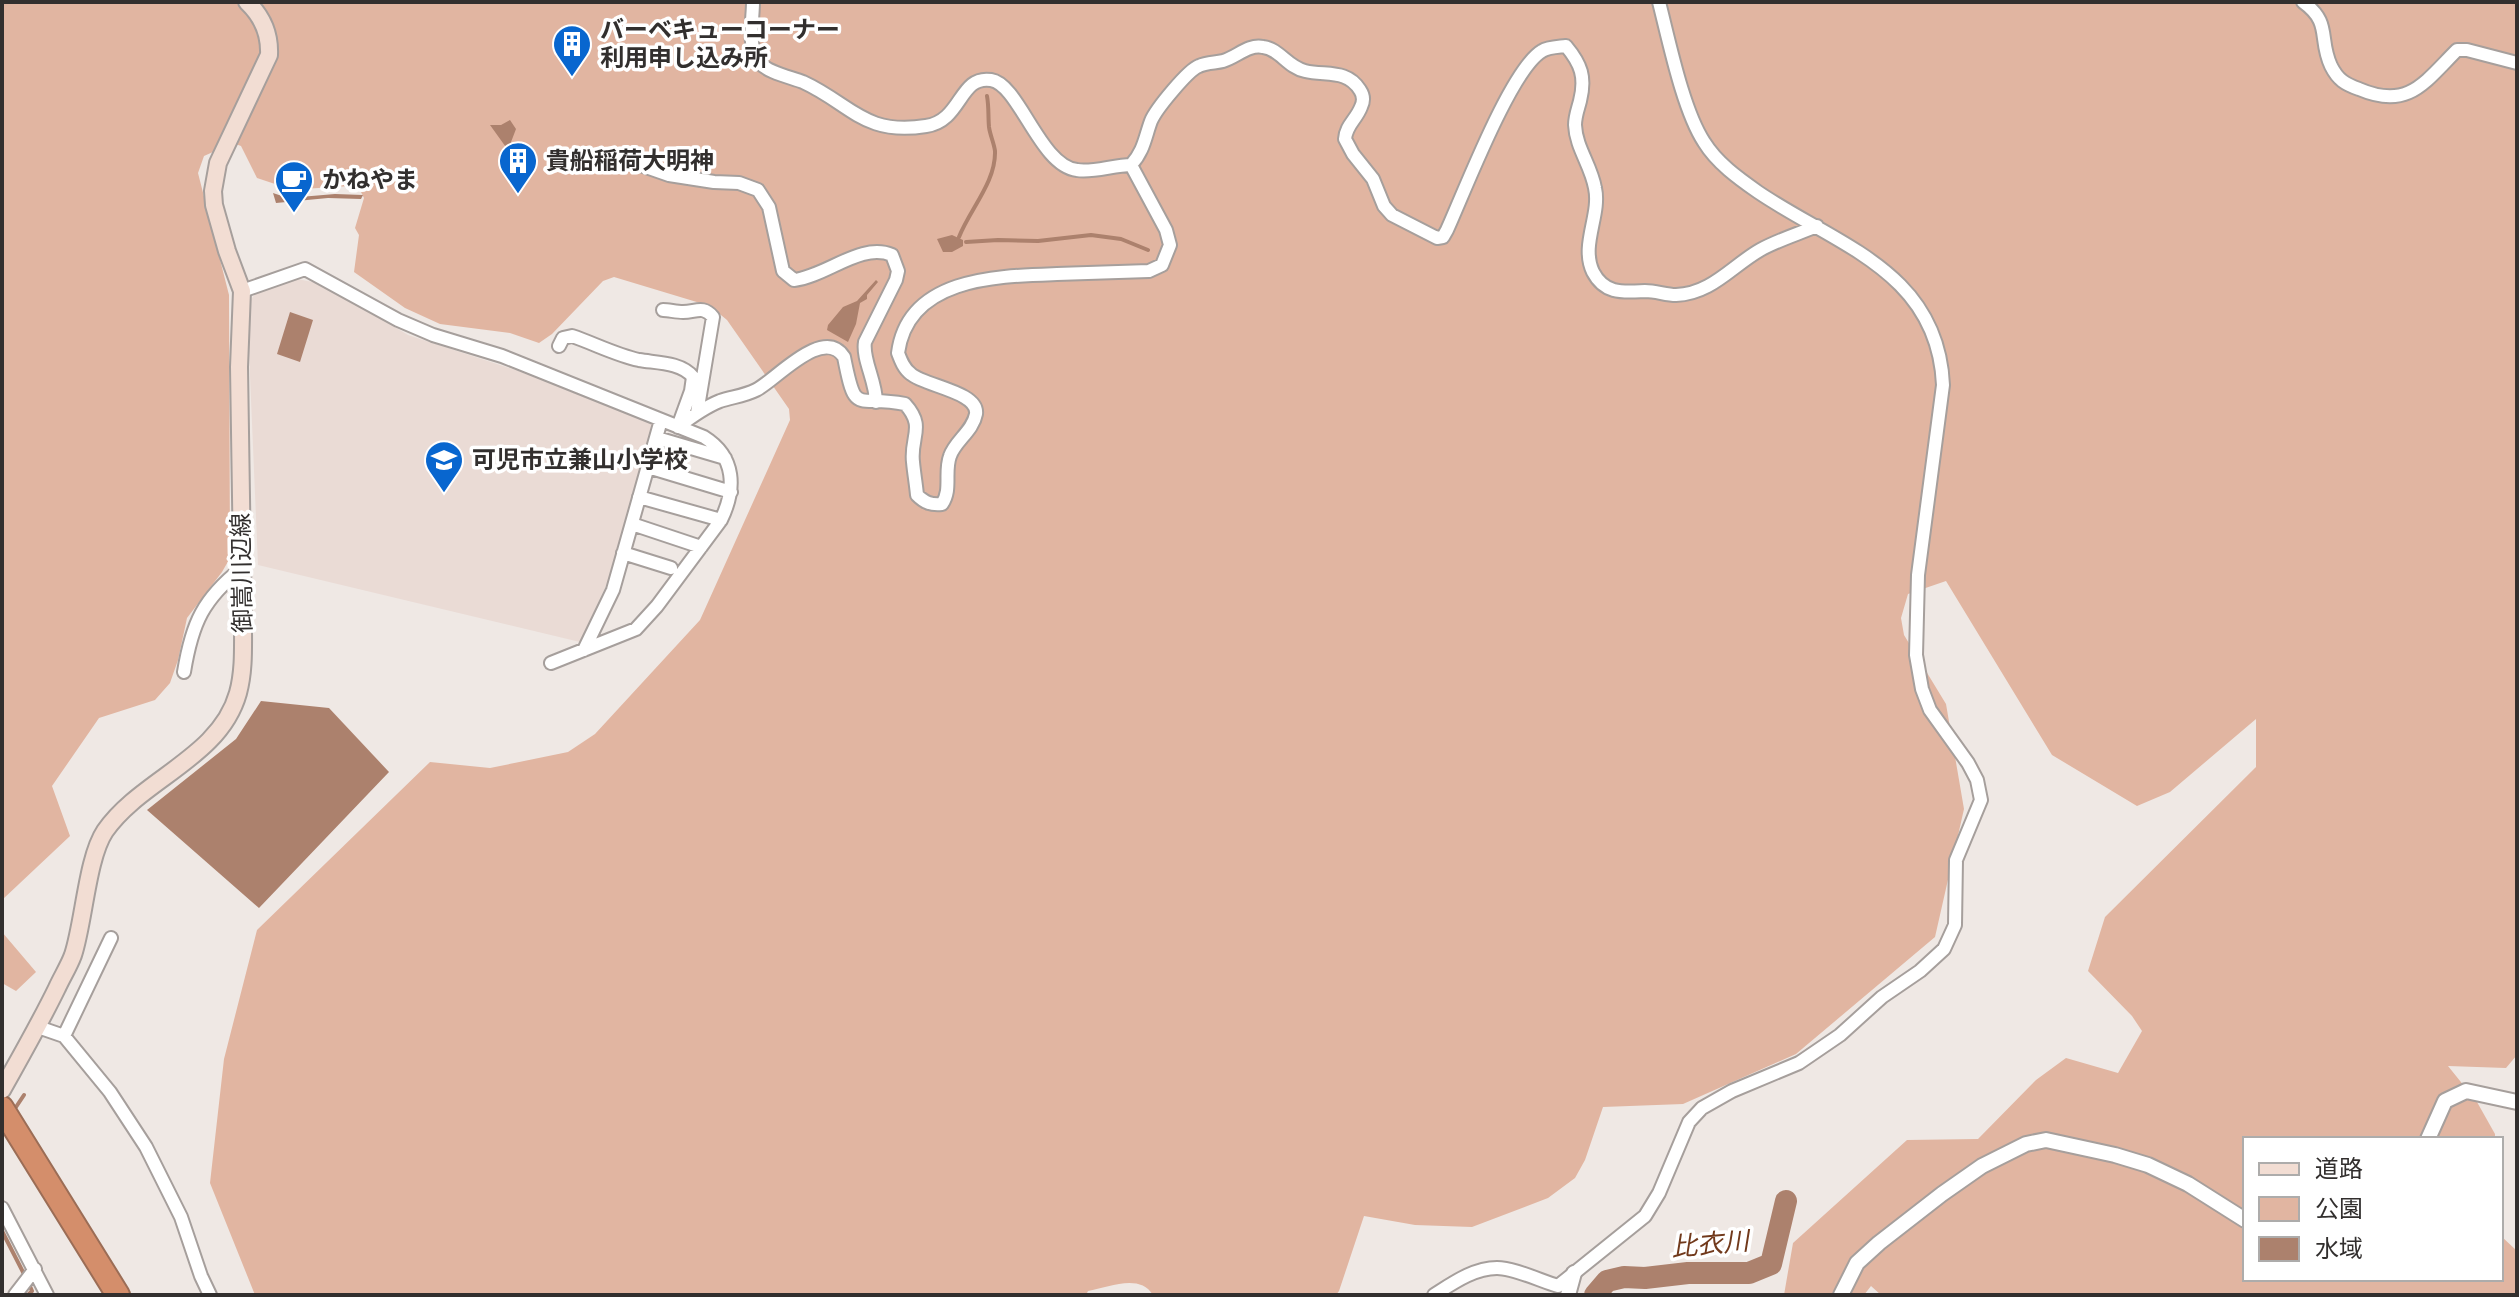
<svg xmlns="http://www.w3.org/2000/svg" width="2519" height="1297" font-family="'Exo 2','Noto Sans JP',sans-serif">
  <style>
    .built { fill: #eadbd5 }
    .green { fill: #e1b5a1 }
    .water { fill: #ac816d }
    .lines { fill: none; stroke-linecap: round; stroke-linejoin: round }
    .stream { stroke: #ac816d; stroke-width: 4 }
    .river { stroke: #ac816d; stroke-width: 22 }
    .minor-casing { stroke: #a69f9c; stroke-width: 16 }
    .tertiary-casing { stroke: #a69f9c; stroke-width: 18 }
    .secondary-casing { stroke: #a69f9c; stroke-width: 20 }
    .motorway-casing { stroke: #9b6d56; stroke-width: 26 }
    .minor { stroke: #fff; stroke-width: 12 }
    .tertiary { stroke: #fff; stroke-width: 14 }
    .secondary { stroke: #f2ddd3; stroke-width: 16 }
    .motorway { stroke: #d48e6b; stroke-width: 22 }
    .labels { text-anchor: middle; stroke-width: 7; stroke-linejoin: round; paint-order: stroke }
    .poi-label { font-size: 24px; font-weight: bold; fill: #322f2e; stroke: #fff; text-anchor: start }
    .street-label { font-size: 24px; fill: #322f2e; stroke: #fff }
    .water-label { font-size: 26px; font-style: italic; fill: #71391b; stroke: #fff }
  </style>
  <rect width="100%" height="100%" fill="#efe8e4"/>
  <path class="built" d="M297 279 323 284 408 335 546 380 655 424 608 581 580 642 258 565 247 305 255 294Z"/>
  <path class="green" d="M2 2H2517V1055L2506 1068 2448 1066 2477 1102 2495 1134V1139H2245V1279H2501V1236L2517 1251V1295H1881L1871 1286 1864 1295H1784L1793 1243 1907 1140 1978 1139 2036 1080 2066 1058 2118 1073 2142 1031 2132 1016 2088 971 2105 917 2256 767V719L2170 792 2137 806 2052 755 1946 581 1908 594 1901 618 1904 635 1946 704 1964 809 1935 937 1796 1054 1683 1104 1603 1107 1585 1160 1575 1178 1548 1198 1472 1227 1415 1225 1364 1216 1339 1291 1336 1295H1153C1140 1273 1109 1287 1088 1291L1086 1295H255L210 1183 224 1059 257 930 430 762 490 768 568 752 595 734 700 620 790 420 789 409 727 320 710 306 614 277 603 281 552 334 539 343 510 333 440 324 405 308 354 272 359 235 355 228 364 198 360 190 351 186 302 189 278 185 257 178 241 146 233 143 204 156 198 173 229 295 230 558 222 572 187 618 178 660 170 683 155 700 99 718 52 786 70 836 2 900Z
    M2 932 36 972 16 991 2 983Z"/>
  <path class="water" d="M510 120 516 129 508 150 490 125H501Z
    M273 193 288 198 335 194 363 195 361 199 328 198 276 203Z
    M952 235 963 240V246L952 252H943L937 239Z
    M876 280 878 282 867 295V299L860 303 856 324 848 342 827 330 828 325 843 307 857 301Z
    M290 312 313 320 300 362 277 354Z
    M261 701 329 708 389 772 259 908 147 810 236 739Z"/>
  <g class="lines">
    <path class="stream" d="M959 237C970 209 996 182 995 151 994 143 990 135 989 127 988 116 989 107 987 96
      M966 242 998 240 1038 241 1091 235 1121 239 1148 250
      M14 1110 24 1095
      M2 1231 25 1276
      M28 1295 32 1291 29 1284"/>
    <path class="river" d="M1595 1295 1607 1281 1624 1277 1645 1278 1688 1273H1749L1771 1264 1786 1201"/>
    <defs>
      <path id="minor" d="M753 2C753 20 747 46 759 62 768 73 790 77 803 82 851 104 864 136 926 126 962 121 959 75 991 80 1019 84 1040 166 1077 170 1092 173 1114 165 1131 165 1144 151 1145 137 1151 121 1156 109 1188 70 1199 66 1207 62 1216 63 1223 61 1237 57 1248 44 1263 47 1280 49 1287 67 1305 71 1326 76 1347 69 1360 90 1364 96 1364 101 1361 107 1356 120 1346 125 1345 139L1353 154 1373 179 1384 206 1392 215 1437 238 1443 237 1447 230C1464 193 1511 69 1542 51 1548 47 1558 47 1566 46 1581 64 1586 77 1580 101 1578 109 1575 116 1575 125 1576 148 1591 165 1595 188 1601 215 1580 245 1593 272 1605 295 1624 292 1645 291 1656 291 1666 295 1676 295 1711 294 1732 266 1760 250 1778 240 1798 234 1817 226
        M2303 2C2332 23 2318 38 2331 66 2338 80 2345 84 2359 89 2408 110 2424 83 2457 50H2467L2517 63
        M626 160 669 175 714 182 739 183 758 190 769 207 783 271 794 280C827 276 861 242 892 255L898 271 896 280 865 342C862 359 876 381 876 402
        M242 291 305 269 398 320 433 335 502 356 704 437C736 457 736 489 721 520L657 606 636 629 551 663
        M663 310C669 310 676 312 683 312 696 312 703 305 713 317L697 413
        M559 346 563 338 572 336C593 343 616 355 639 360 656 363 681 362 693 377L691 391 679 424
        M678 427C691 417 705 407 720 401 732 397 744 396 756 390 775 381 823 325 844 357 856 418 855 394 905 404 926 427 910 437 913 462 914 473 916 484 917 495 925 503 931 505 942 504 952 490 944 472 950 456 955 441 973 431 976 414 979 392 925 386 911 374 904 369 901 361 898 353 908 277 998 276 1057 274 1088 273 1119 272 1149 271L1162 265 1170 245 1166 230 1131 165
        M657 438 725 458
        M648 467 731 492
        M639 497 721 520
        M632 524 701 547
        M623 553 671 568
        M584 650 613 590 661 420
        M184 672C192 623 203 599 242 568
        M38 1027 64 1036 110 1092 146 1147 181 1217 201 1276 210 1295
        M64 1036 111 938
        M2 1208 47 1295
        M15 1295 35 1269
        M1434 1295C1453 1283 1474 1268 1497 1268 1514 1268 1541 1281 1558 1286L1645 1216 1659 1193 1689 1122 1702 1108 1732 1091 1799 1063 1840 1035 1882 997 1920 971 1944 949 1955 925 1956 860 1981 800 1977 780 1968 763 1930 710 1922 689 1916 655 1918 575 1943 385C1938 271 1836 245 1758 192 1738 178 1717 163 1704 142 1683 110 1669 41 1659 2"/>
      <path id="tertiary" d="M2428 1139 2445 1101 2466 1091 2517 1102
        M1568 1295 1574 1273
        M1841 1295 1857 1263 1879 1243 1942 1194 1982 1166 2026 1144 2046 1140 2115 1155 2148 1165 2188 1184 2245 1220"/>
      <path id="secondary" d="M2 1090C21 1056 40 1023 57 988 62 977 69 966 73 955 84 922 87 858 105 831 141 779 220 758 238 693 244 671 243 648 243 626L239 367 242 291 227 251 214 205 213 191 218 163 269 55C270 34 263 17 247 2"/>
      <path id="motorway" d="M2 1108 118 1295"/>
    </defs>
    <use href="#minor" class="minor-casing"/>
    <use href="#tertiary" class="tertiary-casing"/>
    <use href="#secondary" class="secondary-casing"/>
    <use href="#motorway" class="motorway-casing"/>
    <use href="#minor" class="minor"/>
    <use href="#tertiary" class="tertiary"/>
    <use href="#secondary" class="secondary"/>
    <use href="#motorway" class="motorway"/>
  </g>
  <defs>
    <symbol id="building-pin" viewBox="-11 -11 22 30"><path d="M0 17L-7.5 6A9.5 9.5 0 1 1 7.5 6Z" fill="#0866cf" stroke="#fff"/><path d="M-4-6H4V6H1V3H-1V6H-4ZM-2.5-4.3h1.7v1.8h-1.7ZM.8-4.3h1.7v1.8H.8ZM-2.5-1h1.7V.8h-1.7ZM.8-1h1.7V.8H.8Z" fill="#fff"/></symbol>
    <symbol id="cafe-pin" viewBox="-11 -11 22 30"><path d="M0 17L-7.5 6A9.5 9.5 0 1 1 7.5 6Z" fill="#0866cf" stroke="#fff"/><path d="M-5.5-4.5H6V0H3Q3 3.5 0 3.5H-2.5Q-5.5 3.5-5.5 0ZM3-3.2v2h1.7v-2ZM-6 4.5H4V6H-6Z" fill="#fff"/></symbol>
    <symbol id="school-pin" viewBox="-11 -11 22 30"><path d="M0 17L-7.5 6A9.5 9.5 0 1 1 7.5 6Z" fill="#0866cf" stroke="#fff"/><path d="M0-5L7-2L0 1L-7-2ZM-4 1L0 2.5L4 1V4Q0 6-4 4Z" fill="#fff"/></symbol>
  </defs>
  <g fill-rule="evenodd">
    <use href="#building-pin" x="550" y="22" width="44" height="60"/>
    <use href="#building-pin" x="496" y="139" width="44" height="60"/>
    <use href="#cafe-pin" x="272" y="158" width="44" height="60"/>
    <use href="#school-pin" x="422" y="438" width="44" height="60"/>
  </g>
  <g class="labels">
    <g class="poi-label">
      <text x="600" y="38">バーベキューコーナー<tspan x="600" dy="28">利用申し込み所</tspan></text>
      <text x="546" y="169">貴船稲荷大明神</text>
      <text x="322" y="188">かねやま</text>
      <text x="472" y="468">可児市立兼山小学校</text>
    </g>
    <g class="street-label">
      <text transform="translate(242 573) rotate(-91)" y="8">御嵩川辺線</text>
    </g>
    <g class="water-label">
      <text transform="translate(1710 1244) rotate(-5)" y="9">比衣川</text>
    </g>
  </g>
  <rect width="2519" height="1297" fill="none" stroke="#322f2e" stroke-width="8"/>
  <rect x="2243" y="1137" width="260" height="144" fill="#ffffff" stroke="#adacab" stroke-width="2"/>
  <rect x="2259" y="1163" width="40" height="12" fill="#f2ddd3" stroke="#adacab" stroke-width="2"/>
  <text x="2315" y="1177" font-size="24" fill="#322f2e">道路</text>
  <rect x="2259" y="1197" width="40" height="24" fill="#e1b5a1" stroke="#adacab" stroke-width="2"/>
  <text x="2315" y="1217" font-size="24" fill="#322f2e">公園</text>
  <rect x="2259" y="1237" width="40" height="24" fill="#ac816d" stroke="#adacab" stroke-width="2"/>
  <text x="2315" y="1257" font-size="24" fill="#322f2e">水域</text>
</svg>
